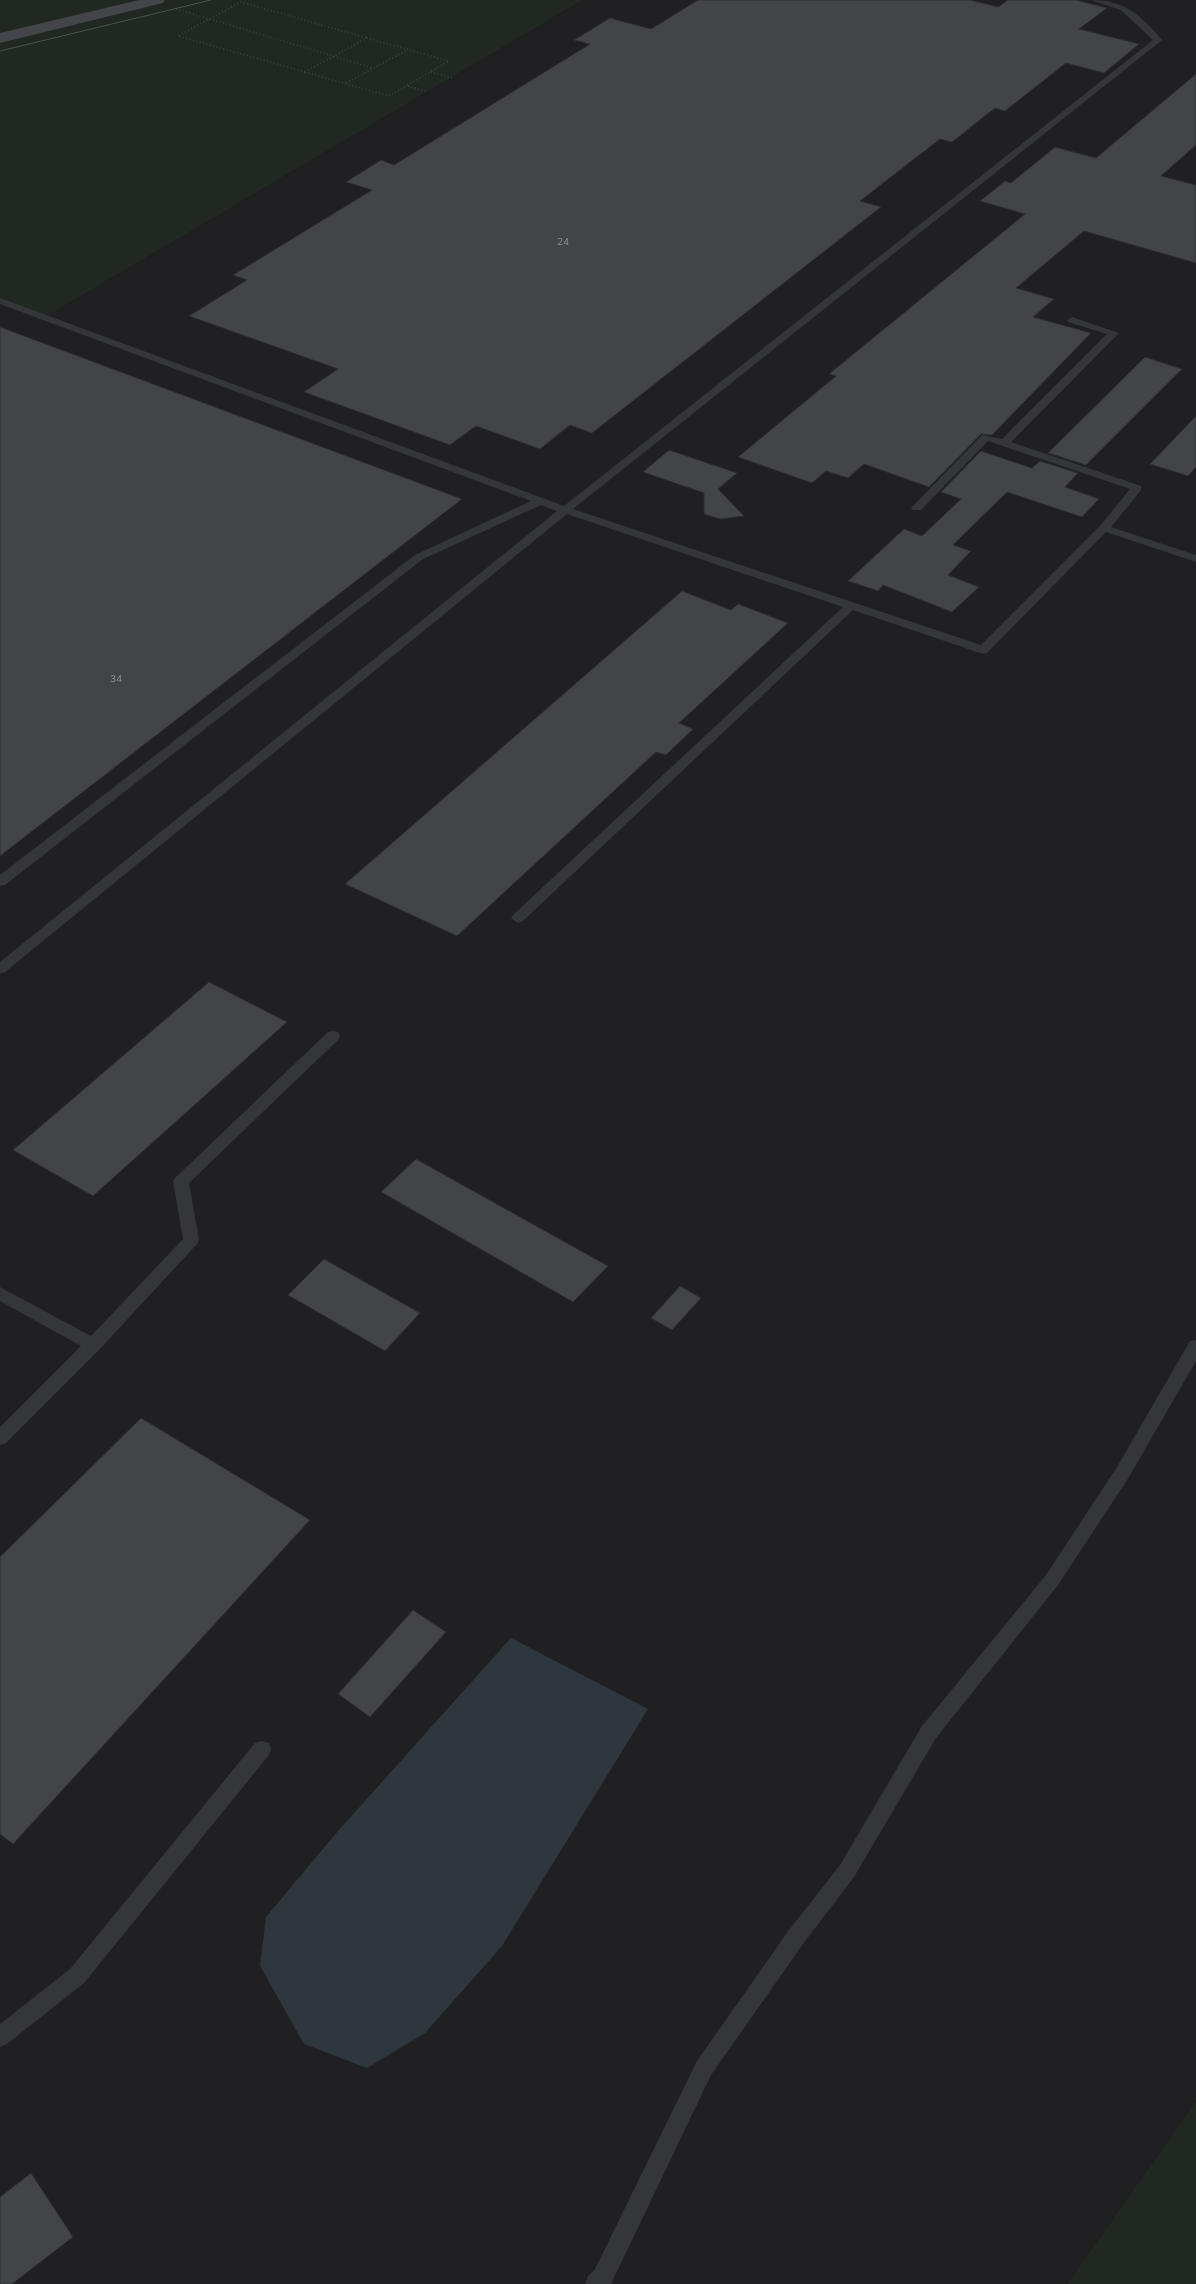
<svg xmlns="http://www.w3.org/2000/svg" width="1196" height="2284" font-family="Mulish,sans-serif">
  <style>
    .built { fill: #202022 }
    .green { fill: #202821 }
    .water { fill: #2e373d }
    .building { fill: #434448; stroke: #2e2e31 }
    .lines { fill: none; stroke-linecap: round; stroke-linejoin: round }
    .path { stroke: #3b3d41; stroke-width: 2; stroke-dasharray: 1 2.5; stroke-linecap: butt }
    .service { fill: #35363a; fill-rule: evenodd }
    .secondary { fill: #43454a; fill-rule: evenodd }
    .tram { stroke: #4c4e53; stroke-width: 1 }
    .labels { text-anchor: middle; stroke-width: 5; stroke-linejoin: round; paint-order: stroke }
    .number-label { font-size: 10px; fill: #8d919a }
  </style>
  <rect width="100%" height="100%" fill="#141415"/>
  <path class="built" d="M583 0H1196V2101L1067 2284H0V301L44 318Z"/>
  <path class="green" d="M0 0H583L44 318 0 301Z
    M1196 2101V2284H1067Z"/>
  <path class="water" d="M511 1638 648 1709 502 1946 425 2033 367 2068 304 2044 260 1966 266 1917 338 1831Z"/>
  <path class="building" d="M698 0H970L998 7 1008 0H1076L1107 8 1079 29 1139 44 1104 73 1066 63 1005 111 995 108 952 142 940 139 860 201 881 207 592 433 570 425 540 449 476 426 450 445 304 392 338 369 189 316 247 280 233 275 372 190 346 182 381 160 394 165 590 44 574 40 610 18 651 29Z
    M1196 74V145L1161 176 1196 185V263L1084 231 1016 288 1054 299 1033 317 1091 333 992 435 981 434 929 487 864 464 848 478 826 471 812 483 738 457 836 376 829 374 1025 214 980 201 1005 181 1011 183 1055 147 1096 158Z
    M0 327 462 499 0 856Z
    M1145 357 1182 369 1086 465 1048 453Z
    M1196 416V467L1188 476 1150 464Z
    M669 450 737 473 718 489 744 516 720 519 704 514V493L643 472Z
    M981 451 1032 468 1040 461 1078 473 1065 487 1099 499 1082 517 1007 492 953 545 971 551 948 575 979 587 952 612 883 585 878 591 848 581 904 529 922 536 961 499 941 492Z
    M682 591 731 610 738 604 788 623 679 723 693 729 666 755 656 752 457 936 345 884Z
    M209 982 287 1022 93 1196 13 1150Z
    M416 1159 608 1266 573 1302 381 1192Z
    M324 1259 420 1313 385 1351 288 1295Z
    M680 1286 701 1298 672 1330 651 1318Z
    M141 1418 310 1520 13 1844 0 1834V1557Z
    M413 1610 446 1632 370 1717 338 1694Z
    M31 2173 73 2237 12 2284H0V2197Z"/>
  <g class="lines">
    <path class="path" d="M176 9 373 68
      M305 72 389 96 449 61 367 38
      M305 72 178 36 241 2 367 38
      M305 72 367 38
      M431 72 452 78
      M346 83 407 50
      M408 86 428 92"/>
    <path class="service" d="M1091 0C1124 0 1141 15 1162 40L573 509 981 645 1100 526 1130 489 988 441 921 510H913L911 508 982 435 1002 439 1107 334 1068 322 1067 320 1072 317 1119 333 1011 442 1141 486V490L1111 527 1196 555V562L1106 532 987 653 983 654 853 610 523 921 518 923 511 918 513 915 843 607 567 514 5 972 0 974V962L557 511 541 505 423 559 5 885 0 886V875L415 555 531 501 0 304V298L564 506 1153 40 1121 10Z
      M333 1031 338 1032 340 1036 338 1040 189 1183 199 1240 197 1244 99 1350 6 1443 0 1445V1427L81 1346 0 1301V1287L91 1336 183 1239 173 1181 176 1177 328 1032Z
      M1196 1340V1361L1129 1477 1058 1585 936 1738 854 1877 803 1944 711 2075 611 2284H585L588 2276 595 2269 697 2061 789 1930 840 1865 922 1726 1046 1575 1117 1467 1190 1341Z
      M262 1741 269 1743 271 1749 269 1755 84 1983 7 2044 0 2047V2024L70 1969 255 1743Z"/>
    <path class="secondary" d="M139 0H165L163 3 0 43V33Z"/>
    <path class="tram" d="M0 51 211 0"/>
  </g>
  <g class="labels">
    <g class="number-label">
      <text x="563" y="245">24</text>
      <text x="116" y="682">34</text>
    </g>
  </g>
</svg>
